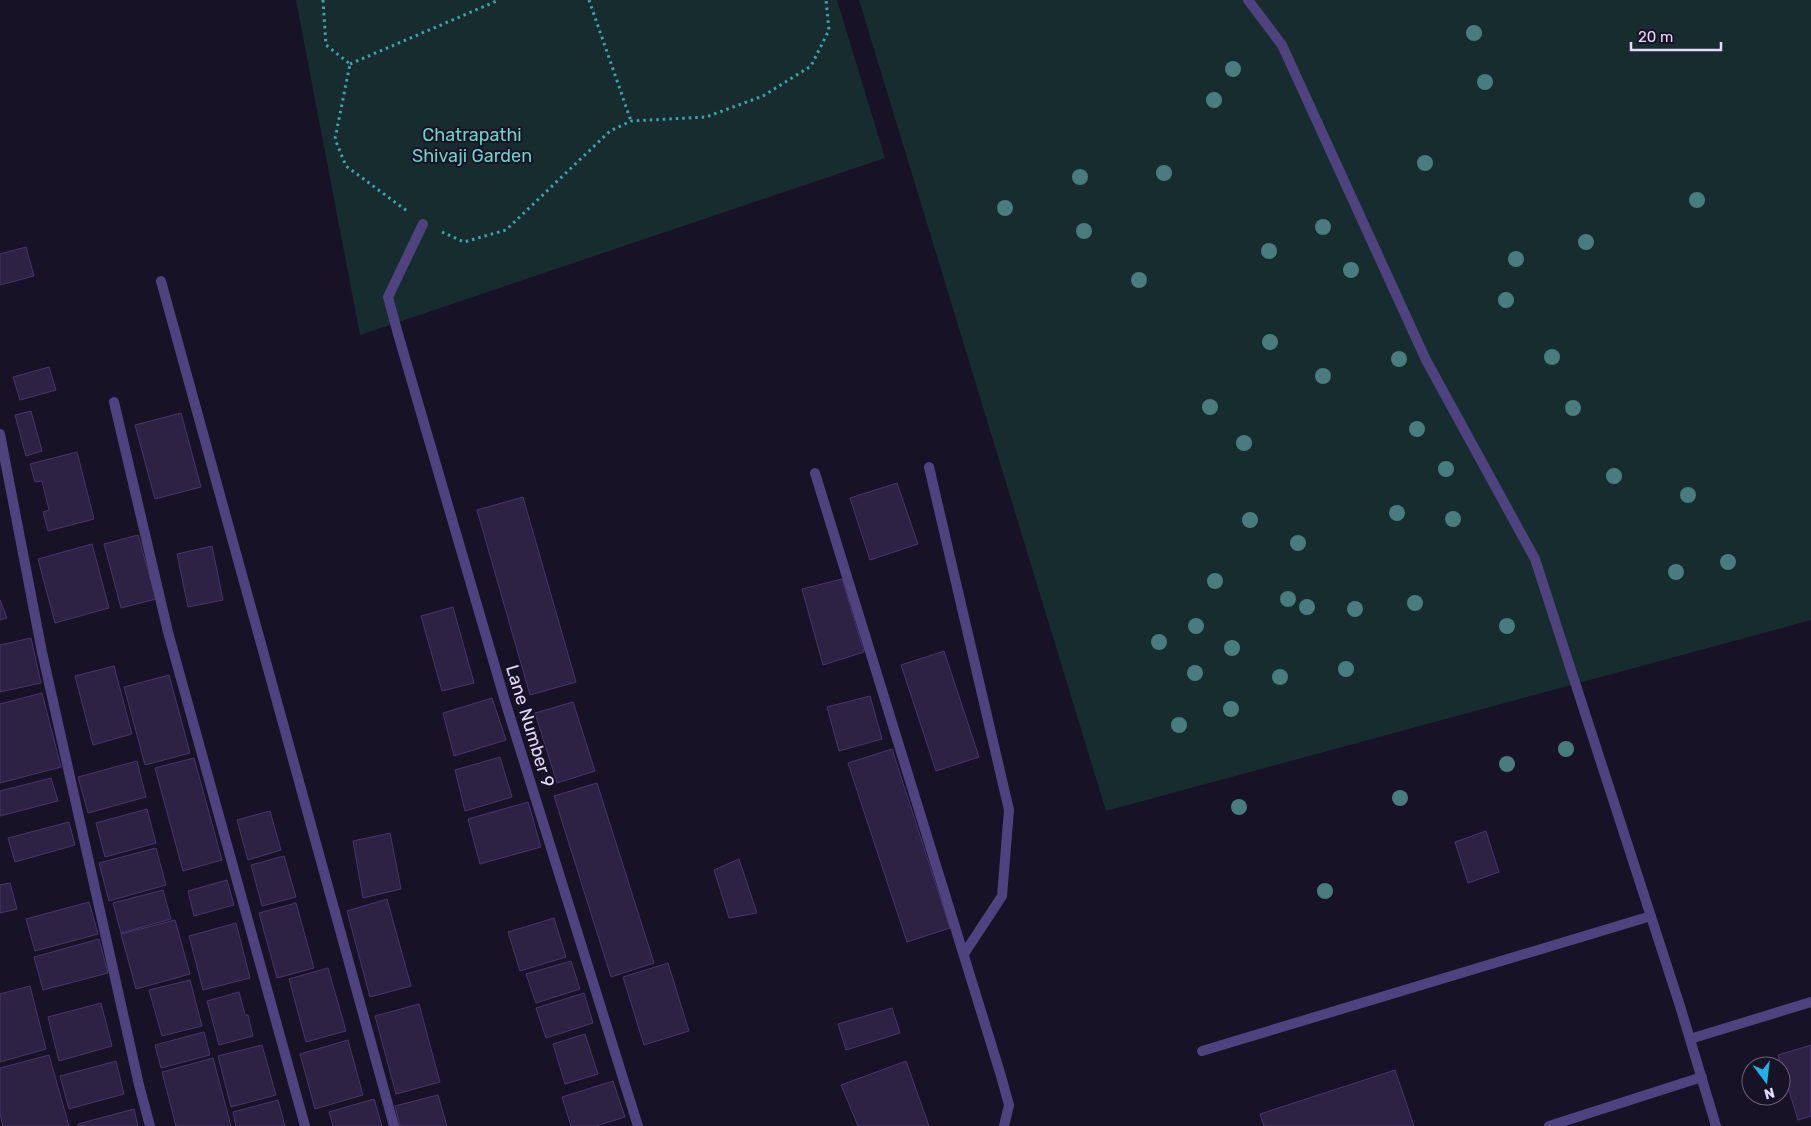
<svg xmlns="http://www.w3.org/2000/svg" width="1811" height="1126" font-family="Rubik,sans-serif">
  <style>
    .green { fill: #162c2f }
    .building { fill: #2d2144; stroke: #48356e }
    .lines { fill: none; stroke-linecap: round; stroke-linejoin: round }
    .path { stroke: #3ea3ac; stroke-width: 3; stroke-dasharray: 2.5 4; stroke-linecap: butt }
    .lane { stroke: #4e437f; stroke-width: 10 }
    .street { stroke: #4e437f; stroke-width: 10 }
    .tree { fill: #487c7f }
    .labels { text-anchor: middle; stroke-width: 4; stroke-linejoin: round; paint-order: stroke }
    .park-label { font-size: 18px; fill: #6fd3c8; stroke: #181226 }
    .street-label { font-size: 18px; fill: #e3dbfb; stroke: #181226 }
  </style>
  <rect width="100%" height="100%" fill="#181226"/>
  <path class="green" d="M296 0H837L885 158 360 335Z
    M859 0H1811V620L1106 811Z"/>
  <path class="building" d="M26 247 34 276 0 285V254Z
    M49 367 56 390 20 400 13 377Z
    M31 411 42 451 26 456 15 415Z
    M181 413 201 487 155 499 135 425Z
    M77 452 94 519 48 531 43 512 49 510 42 481 35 482 30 464Z
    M897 483 918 544 870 560 850 498Z
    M523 497 576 682 530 695 477 510Z
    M138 535 156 599 121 608 104 544Z
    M92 544 109 608 55 623 38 559Z
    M212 546 223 600 188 607 177 554Z
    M842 579 864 652 823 665 802 589Z
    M0 600 7 618 0 620Z
    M453 607 474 683 442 691 421 616Z
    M31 638 41 683 0 692V645Z
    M944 651 979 757 936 771 901 665Z
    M114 666 132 734 93 745 75 676Z
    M169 675 190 753 145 765 124 687Z
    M42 693 61 767 0 783V704Z
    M870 696 882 739 839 751 827 707Z
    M492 698 506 740 454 756 443 713Z
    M573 702 595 771 557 783 535 713Z
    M892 749 950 928 907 942 848 763Z
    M500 757 512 797 465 811 455 770Z
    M194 758 222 860 183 871 155 768Z
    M137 761 146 797 88 813 78 777Z
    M51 778 58 801 0 816V791Z
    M597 783 654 963 611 977 554 796Z
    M528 802 541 847 480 864 468 819Z
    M147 809 156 843 105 857 96 823Z
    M270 811 281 850 248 860 237 820Z
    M69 822 75 845 15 862 8 838Z
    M1486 831 1499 872 1468 883 1455 842Z
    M390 833 401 889 363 898 353 841Z
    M156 848 166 885 109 901 99 863Z
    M284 856 296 897 262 906 251 865Z
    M739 859 757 913 729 918 714 870Z
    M227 880 234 905 194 916 188 891Z
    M10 883 17 909 0 913V885Z
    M163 890 171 919 121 933 113 903Z
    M387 899 411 986 370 997 347 911Z
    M89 902 98 934 35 951 26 919Z
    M296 903 314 968 277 978 259 913Z
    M554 918 566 957 520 971 508 932Z
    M175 920 190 974 136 989 121 934Z
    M236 923 250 978 203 990 189 936Z
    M99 939 108 973 43 990 34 957Z
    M571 961 580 989 536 1003 526 974Z
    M668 963 689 1031 644 1045 623 977Z
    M328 968 346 1031 306 1042 289 979Z
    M190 980 202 1026 162 1036 149 990Z
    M30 986 46 1049 0 1062V994Z
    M239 992 245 1015H248L253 1036 219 1045 207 1001Z
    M584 993 593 1023 546 1038 536 1008Z
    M101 1003 112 1046 59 1061 48 1017Z
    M419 1004 440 1082 396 1094 375 1016Z
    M892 1008 900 1033 846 1050 838 1024Z
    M204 1032 210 1055 161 1068 155 1045Z
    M585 1034 598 1074 565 1084 553 1044Z
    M348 1040 363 1095 315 1109 300 1054Z
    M262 1045 276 1095 231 1107 218 1056Z
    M1811 1045V1116L1798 1120 1778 1055Z
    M49 1055 69 1126H3L0 1114V1068Z
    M213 1058 231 1126H176L162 1072Z
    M116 1061 124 1094 69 1109 60 1076Z
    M906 1061 929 1126H858L841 1085Z
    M1395 1070 1414 1126H1264L1260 1114Z
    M613 1081 625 1117 596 1126H571L562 1097Z
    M438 1095 447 1126H400L395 1106Z
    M374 1099 382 1126H333L329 1112Z
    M278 1100 285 1126H236L233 1112Z
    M134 1109 138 1126H78V1124Z"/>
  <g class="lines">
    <path class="path" d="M323 0 326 45 350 64 335 139 346 166 407 211
      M589 0 631 121
      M350 64 499 0
      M442 232 464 242 506 230 610 131 631 121 706 117 763 96 811 66 829 30 826 0"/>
    <path class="lane" d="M1248 0 1282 45 1426 360 1535 559 1680 1006 1716 1126
      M398 334 388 297 423 224
      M1690 1039 1811 1002
      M1202 1051 1651 916
      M1549 1126 1702 1077"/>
    <path class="street" d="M161 281 394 1126
      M398 334 505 701 638 1126
      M114 402 168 632 305 1126
      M0 434 42 652 139 1085 150 1126
      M929 467 1009 810 1002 896 964 954
      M815 473 1001 1076 1009 1105 1004 1126"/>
  </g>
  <g class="tree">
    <circle cx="1474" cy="33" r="8"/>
    <circle cx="1233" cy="69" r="8"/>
    <circle cx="1485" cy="82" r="8"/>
    <circle cx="1214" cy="100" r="8"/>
    <circle cx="1425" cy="163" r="8"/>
    <circle cx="1164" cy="173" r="8"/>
    <circle cx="1080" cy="177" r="8"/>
    <circle cx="1697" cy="200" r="8"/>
    <circle cx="1005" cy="208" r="8"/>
    <circle cx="1323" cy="227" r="8"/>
    <circle cx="1084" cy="231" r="8"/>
    <circle cx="1586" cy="242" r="8"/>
    <circle cx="1269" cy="251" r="8"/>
    <circle cx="1516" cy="259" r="8"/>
    <circle cx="1351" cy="270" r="8"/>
    <circle cx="1139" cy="280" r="8"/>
    <circle cx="1506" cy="300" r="8"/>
    <circle cx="1270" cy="342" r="8"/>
    <circle cx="1552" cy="357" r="8"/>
    <circle cx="1399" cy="359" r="8"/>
    <circle cx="1323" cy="376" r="8"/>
    <circle cx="1210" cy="407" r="8"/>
    <circle cx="1573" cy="408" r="8"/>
    <circle cx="1417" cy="429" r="8"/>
    <circle cx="1244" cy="443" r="8"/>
    <circle cx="1446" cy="469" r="8"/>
    <circle cx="1614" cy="476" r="8"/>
    <circle cx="1688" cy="495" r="8"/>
    <circle cx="1397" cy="513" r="8"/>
    <circle cx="1453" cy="519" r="8"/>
    <circle cx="1250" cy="520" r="8"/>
    <circle cx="1298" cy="543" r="8"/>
    <circle cx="1728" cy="562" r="8"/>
    <circle cx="1676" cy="572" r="8"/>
    <circle cx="1215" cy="581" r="8"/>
    <circle cx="1288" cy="599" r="8"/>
    <circle cx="1415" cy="603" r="8"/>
    <circle cx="1307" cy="607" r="8"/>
    <circle cx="1355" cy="609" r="8"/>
    <circle cx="1196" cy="626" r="8"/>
    <circle cx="1507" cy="626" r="8"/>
    <circle cx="1159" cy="642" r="8"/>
    <circle cx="1232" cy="648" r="8"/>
    <circle cx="1346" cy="669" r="8"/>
    <circle cx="1195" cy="673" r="8"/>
    <circle cx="1280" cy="677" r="8"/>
    <circle cx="1231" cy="709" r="8"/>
    <circle cx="1179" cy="725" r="8"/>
    <circle cx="1566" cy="749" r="8"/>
    <circle cx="1507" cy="764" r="8"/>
    <circle cx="1400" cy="798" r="8"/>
    <circle cx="1239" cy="807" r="8"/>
    <circle cx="1325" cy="891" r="8"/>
  </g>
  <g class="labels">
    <g class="park-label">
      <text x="472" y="141">Chatrapathi<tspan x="472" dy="21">Shivaji Garden</tspan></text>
    </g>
    <g class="street-label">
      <text transform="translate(530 726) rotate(73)" y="6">Lane Number 9</text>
    </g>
  </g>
  <g transform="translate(1766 1081) rotate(165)"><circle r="24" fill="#181226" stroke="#69627b"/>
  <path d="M0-4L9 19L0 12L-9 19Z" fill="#1db4e5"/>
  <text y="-8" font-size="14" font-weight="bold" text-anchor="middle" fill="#e3dbfb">N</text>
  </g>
  <path d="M1631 42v8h90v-8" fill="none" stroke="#e3dbfb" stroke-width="2.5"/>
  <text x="1638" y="42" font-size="15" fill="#e3dbfb" stroke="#181226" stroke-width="4" paint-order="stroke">20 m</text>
</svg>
